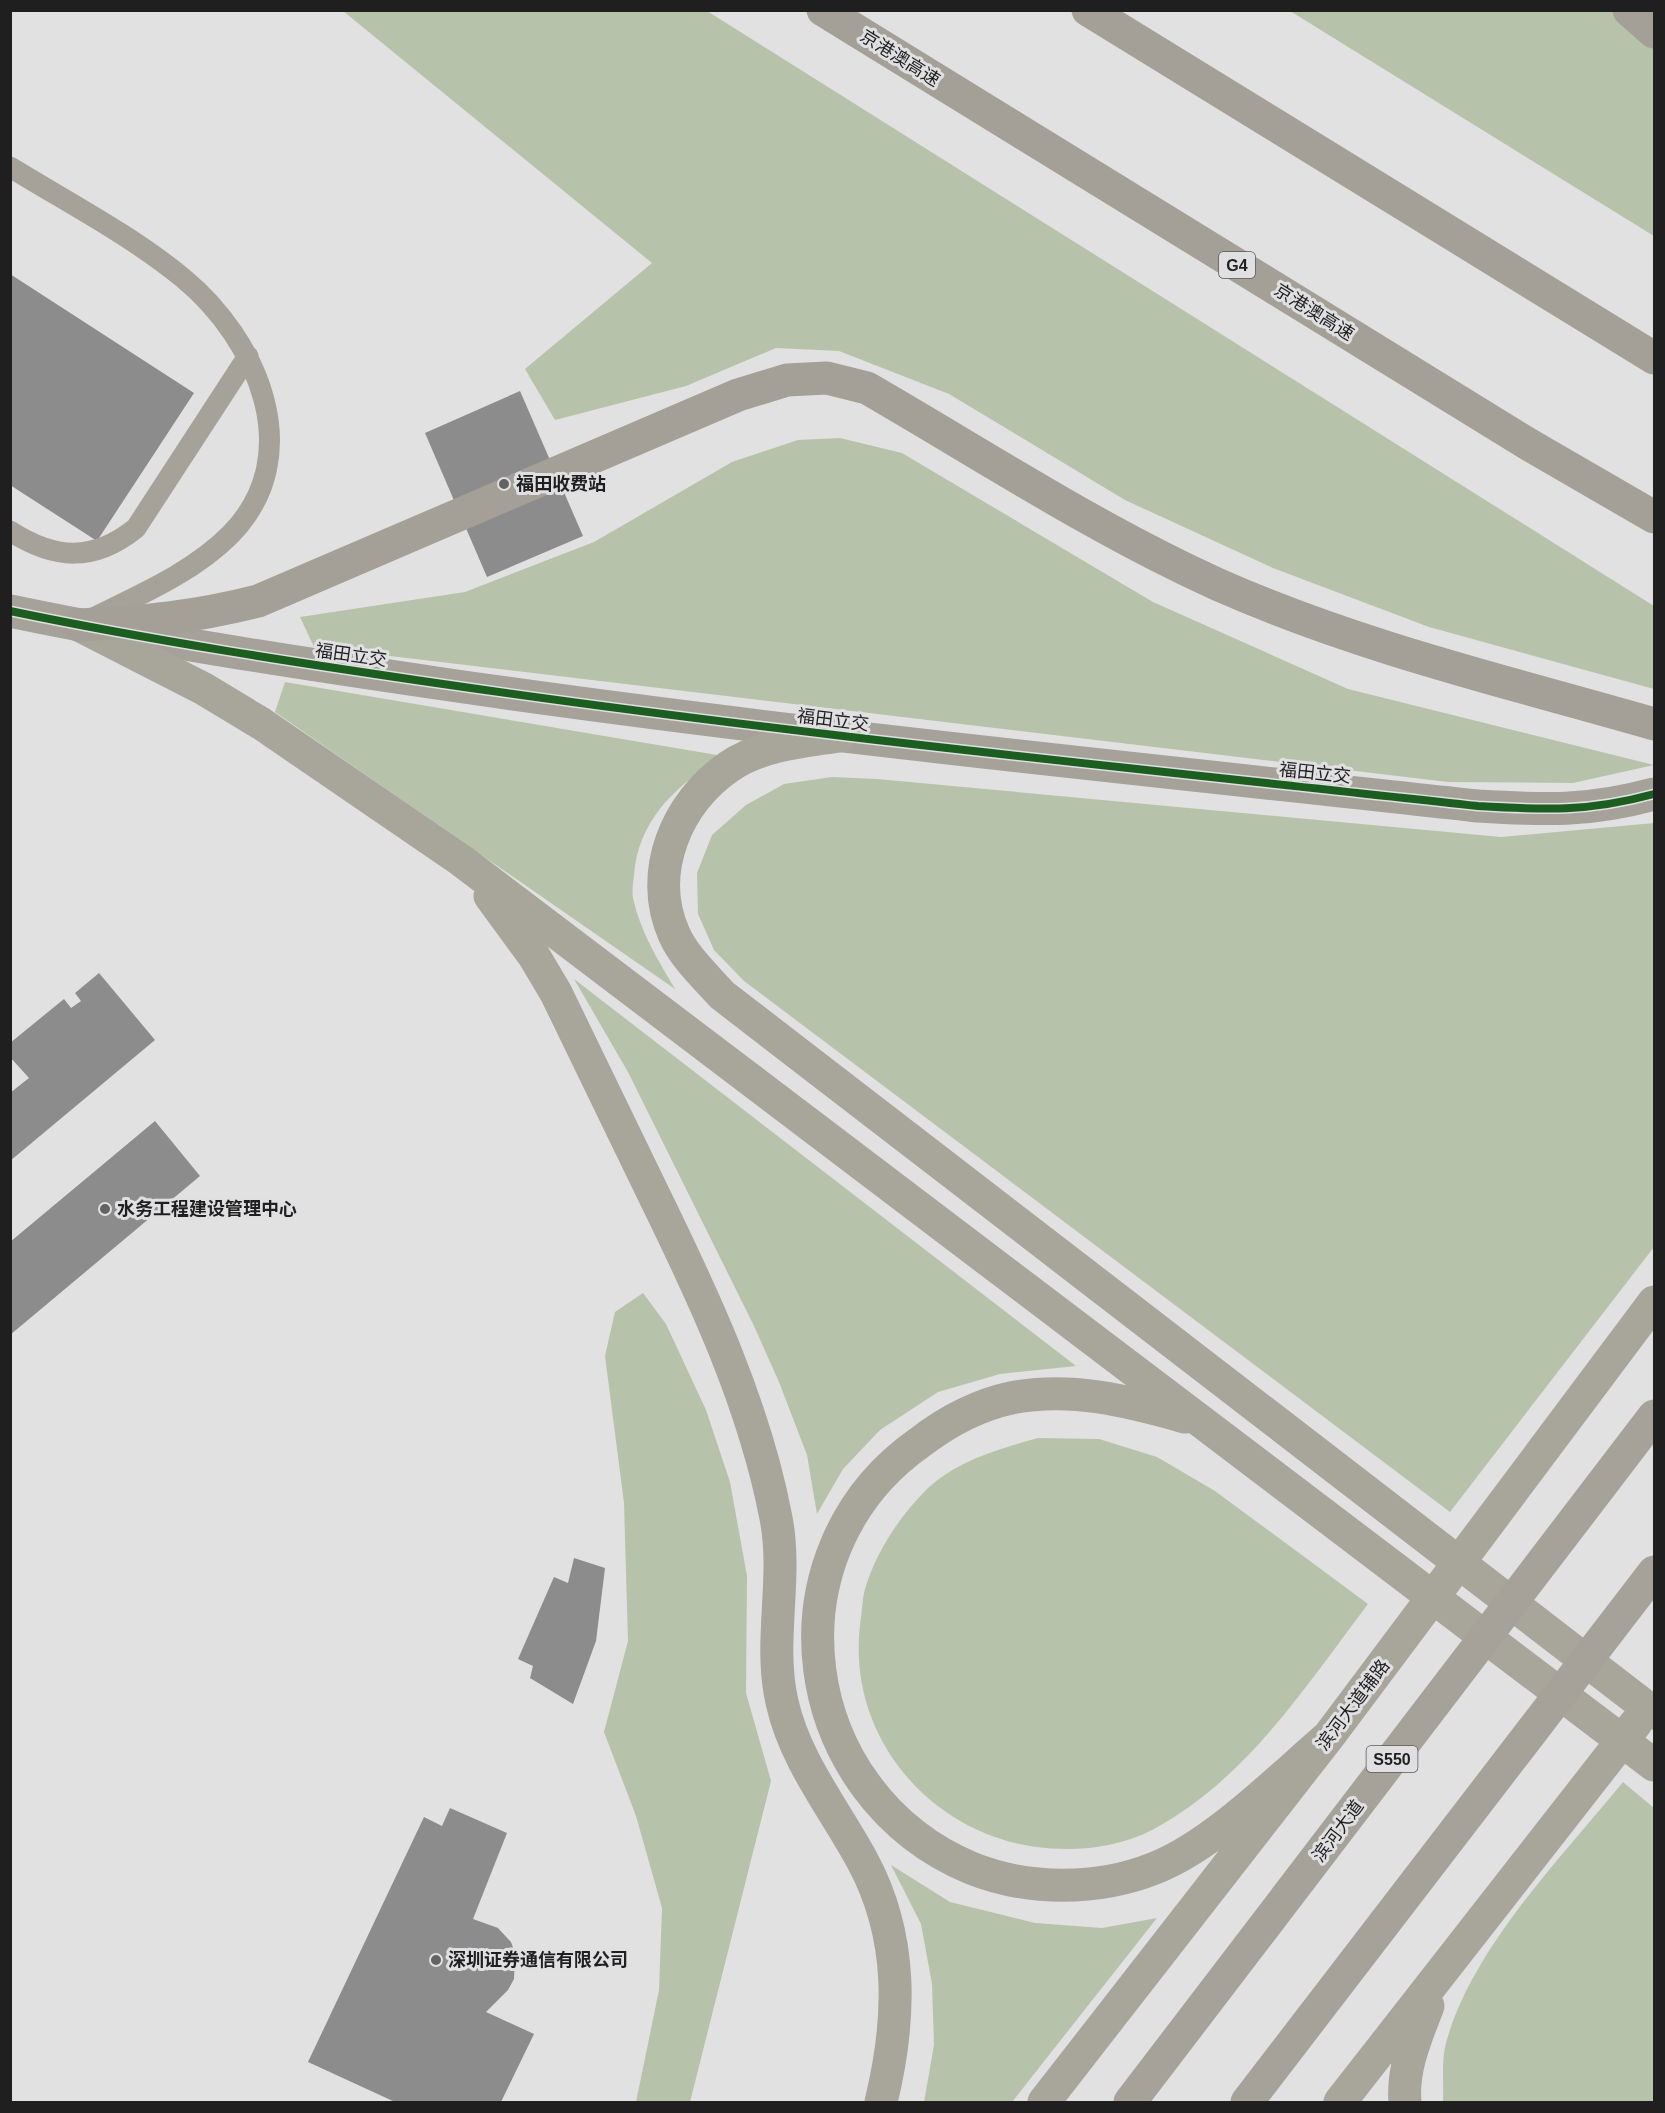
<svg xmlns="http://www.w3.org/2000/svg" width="1665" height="2113" font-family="Helvetica,'Noto Sans SC',sans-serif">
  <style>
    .forest { fill: #b7c2ab }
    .building { fill: #8d8c8d }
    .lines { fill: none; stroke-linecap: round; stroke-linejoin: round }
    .service { stroke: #a6a199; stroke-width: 21 }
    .tertiary { stroke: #a6a199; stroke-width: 33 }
    .primary { stroke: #a8a59b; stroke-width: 33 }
    .trunk { stroke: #a6a299; stroke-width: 33 }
    .motorway { stroke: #a4a097; stroke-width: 33 }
    .cycleway-casing { stroke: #e0e0e2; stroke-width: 11 }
    .cycleway { stroke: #1b5e20; stroke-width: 8 }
    .poi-dot { fill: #636364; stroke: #e0e0e2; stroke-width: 2 }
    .labels { text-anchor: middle; stroke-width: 6; stroke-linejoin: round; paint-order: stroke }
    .shield { fill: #e0e0e2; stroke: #59595a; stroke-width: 1.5 }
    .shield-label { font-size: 16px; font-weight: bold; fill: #1f1f20 }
    .street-label { font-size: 18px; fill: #1f1f20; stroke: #e0e0e2 }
    .poi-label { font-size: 18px; font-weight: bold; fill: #1f1f20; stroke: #e0e0e2; text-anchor: start }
  </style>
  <rect width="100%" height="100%" fill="#e1e1e1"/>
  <path class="forest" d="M343 11H707L1654 606V689L1429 627 1273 568 1125 500 949 394 839 351 776 348 686 386 555 420 525 369 652 263Z
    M1290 11H1654V236Z
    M840 438 902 453 1153 602 1348 689 1654 765 1573 783 1448 782 314 647 300 617 465 592 594 542 732 462 798 440Z
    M285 682 723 756C678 784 638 819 634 875 633 882 632 891 633 898 640 931 658 960 675 989L275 712Z
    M832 777 877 779 1501 837 1654 823V1247L1450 1512 744 981 714 950 698 914 697 873 712 835 746 805 784 784Z
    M574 979 1076 1366 1000 1374 938 1392 880 1430 843 1469 817 1514 807 1455 779 1382 754 1326 628 1072Z
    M643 1293 666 1324 706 1410 730 1482 747 1576 746 1693 771 1781 690 2102H636L659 1990 662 1908 636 1816 604 1732 628 1641 624 1503 605 1356 615 1312Z
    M1038 1438 1099 1439 1157 1457 1215 1491 1368 1604C1305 1687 1246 1780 1152 1830 1118 1848 1074 1852 1036 1847 928 1832 847 1735 860 1625 862 1614 862 1600 865 1589 876 1552 899 1517 927 1489 958 1460 999 1449 1038 1438Z
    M1623 1782 1654 1808V2102H1443C1444 2084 1441 2061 1446 2043 1472 1948 1561 1858 1623 1782Z
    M891 1865 950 1902 1035 1923 1102 1928 1157 1918 1012 2102H924L934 2045 932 1984 921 1924Z"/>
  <path class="building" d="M10 274 194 393 97 541 10 485Z
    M520 391 583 536 487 577 425 433Z
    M99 973 155 1040 10 1161V1093L29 1078 10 1057V1043L64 999 71 1008 81 1001 75 993Z
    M155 1121 200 1176 10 1335V1242Z
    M574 1558 605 1568 596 1641 573 1704 530 1678 533 1666 518 1659 554 1577 568 1583Z
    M450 1808 507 1833 473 1919 498 1928 511 1942 515 1953 514 1979 508 1990 486 2012 534 2034 501 2102H395L308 2062 424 1817 442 1826Z"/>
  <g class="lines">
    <path class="service" d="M10 167C67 202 132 236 183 278 257 339 309 455 230 535 192 573 139 595 91 619
      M10 531C55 560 94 562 136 528L248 356"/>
    <path class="tertiary" d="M10 611C154 641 299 663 443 684 787 734 1133 768 1478 806 1545 810 1588 812 1654 794"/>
    <path class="primary" d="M79 625 204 689 262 724 462 861 1654 1765
      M840 736C804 741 761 745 730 766 676 802 647 873 674 934 684 957 706 977 722 995L1654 1713
      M490 896 534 956 556 993C588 1059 620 1125 652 1191 703 1295 754 1403 776 1518 788 1579 768 1641 782 1702 795 1761 834 1808 862 1860 904 1937 901 2020 881 2102
      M1185 1417C1128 1401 1070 1386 1011 1398 978 1405 945 1423 919 1443 761 1555 795 1794 971 1868 1028 1891 1098 1891 1155 1868 1214 1845 1280 1778 1329 1736
      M1044 2102 1329 1736 1654 1302
      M1340 2102 1636 1723
      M1405 2102C1402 2069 1416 2037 1428 2006"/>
    <path class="trunk" d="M1130 2102 1654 1416
      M1247 2102 1654 1572"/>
    <path class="motorway" d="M823 10 1528 444 1654 517
      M1088 10 1654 358
      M1629 10 1654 32
      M79 625C144 622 195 617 258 601L738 395 787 380 827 378 867 388C983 455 1097 530 1219 585 1359 647 1508 682 1654 724"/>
    <defs>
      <path id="cycleway" d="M10 611C154 641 299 663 443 684 787 734 1133 768 1478 806 1545 810 1588 812 1654 794"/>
    </defs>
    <use href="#cycleway" class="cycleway-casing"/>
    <use href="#cycleway" class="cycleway"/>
  </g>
  <g class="poi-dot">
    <circle cx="504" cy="484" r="6"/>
    <circle cx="105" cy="1209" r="6"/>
    <circle cx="436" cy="1960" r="6"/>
  </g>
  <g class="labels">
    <g class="shield">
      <rect x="1219" y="252" width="36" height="26" rx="4.5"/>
      <rect x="1366.5" y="1746" width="51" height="26" rx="4.5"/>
    </g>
    <g class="shield-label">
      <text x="1237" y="271">G4</text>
      <text x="1392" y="1765">S550</text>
    </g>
    <g class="street-label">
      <text transform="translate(900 58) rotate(32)" y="6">京港澳高速</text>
      <text transform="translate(1314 312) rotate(32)" y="6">京港澳高速</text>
      <text transform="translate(351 655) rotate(8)" y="6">福田立交</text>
      <text transform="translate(833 720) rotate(7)" y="6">福田立交</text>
      <text transform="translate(1315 773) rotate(6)" y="6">福田立交</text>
      <text transform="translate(1353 1705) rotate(-53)" y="6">滨河大道辅路</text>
      <text transform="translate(1338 1831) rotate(-53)" y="6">滨河大道</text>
    </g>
    <g class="poi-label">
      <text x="516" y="490">福田收费站</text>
      <text x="117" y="1215">水务工程建设管理中心</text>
      <text x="448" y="1966">深圳证券通信有限公司</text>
    </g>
  </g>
  <rect width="1665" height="2113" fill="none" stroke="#1f1f20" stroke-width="24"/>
</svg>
